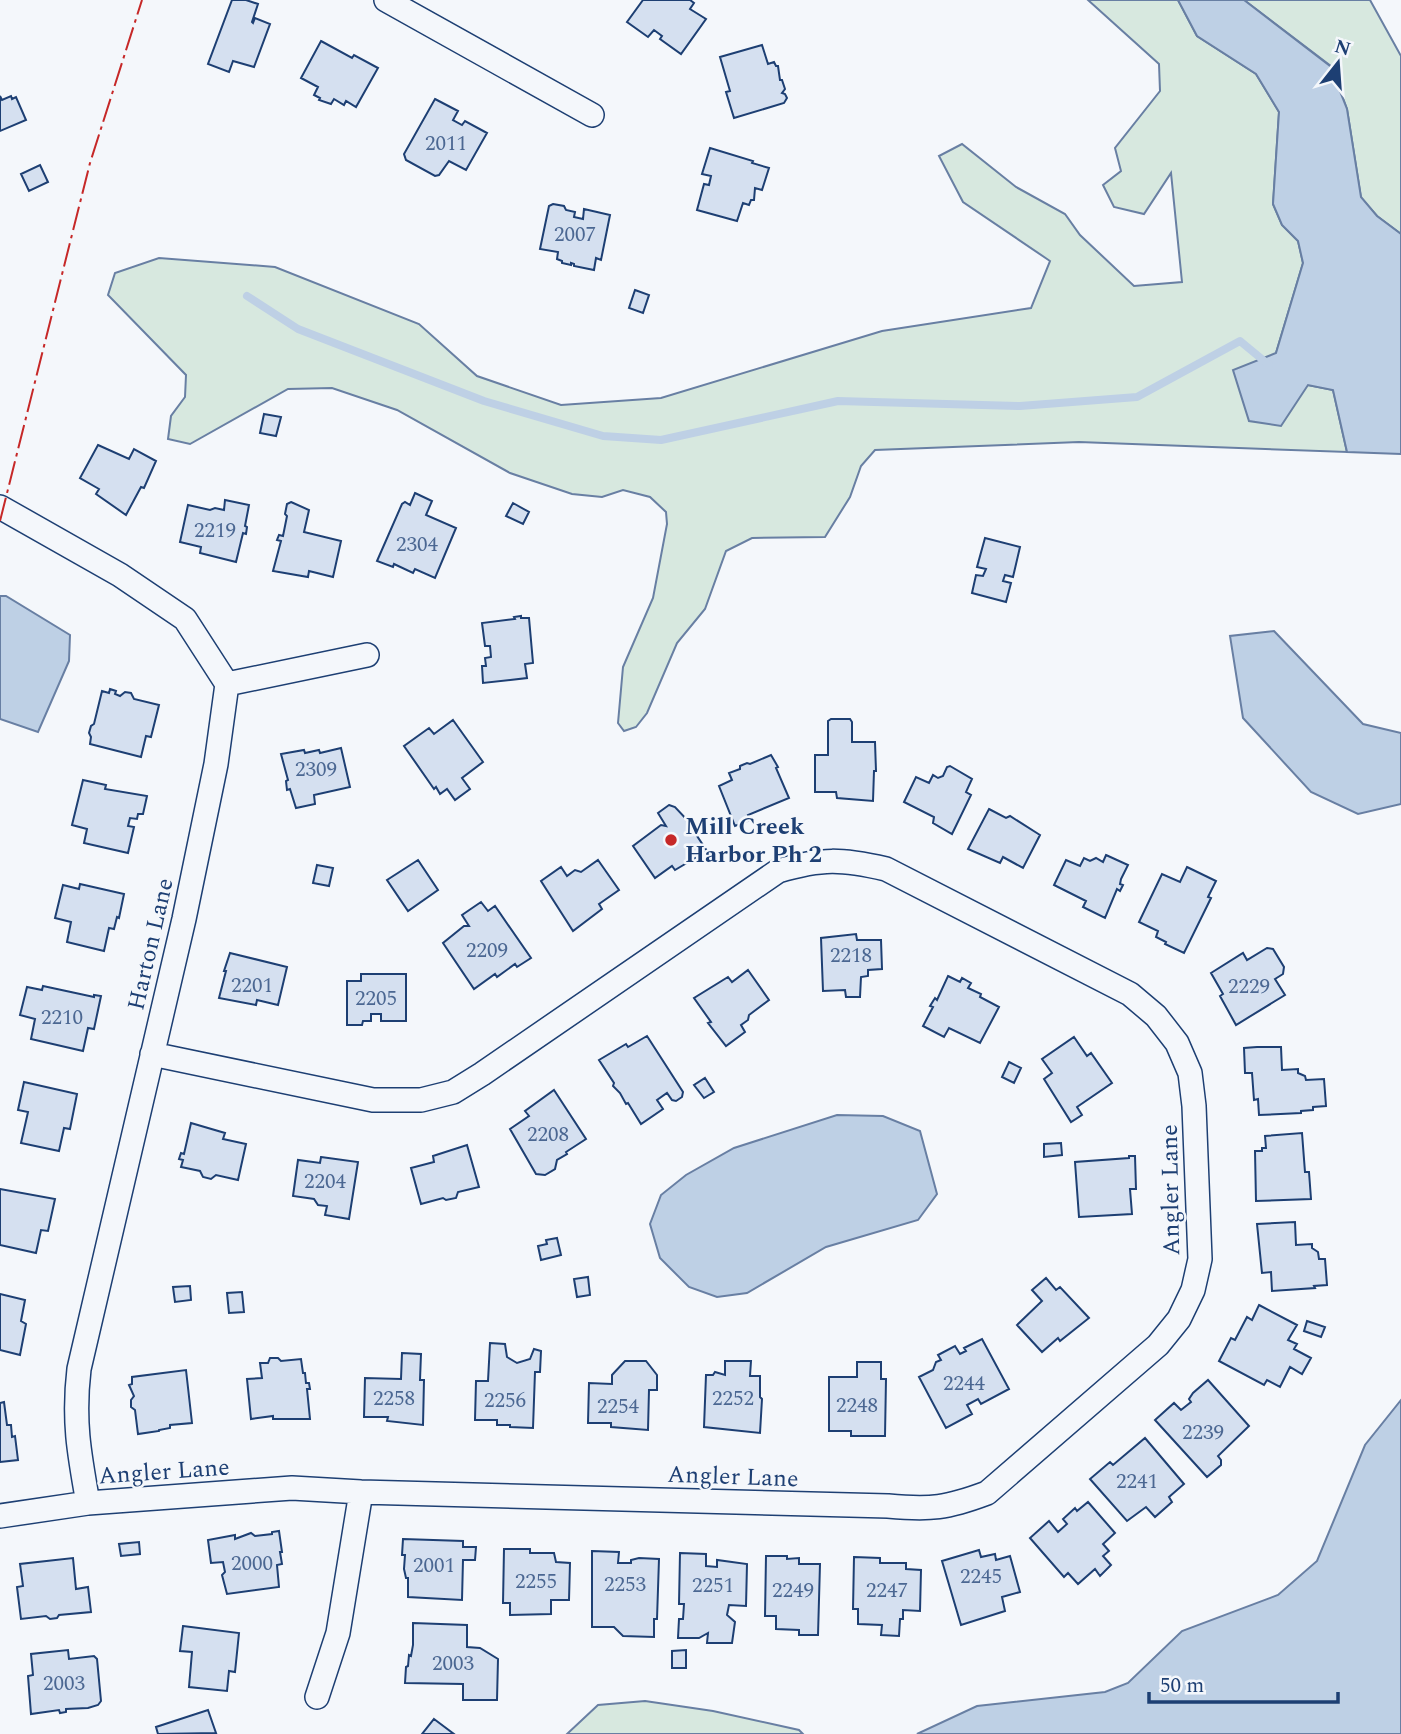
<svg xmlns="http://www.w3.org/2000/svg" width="1401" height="1734" font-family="Spectral,serif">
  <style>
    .green { fill: #d7e8df; stroke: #687fa3; stroke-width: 2 }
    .water { fill: #bed0e5; stroke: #687fa3; stroke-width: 2 }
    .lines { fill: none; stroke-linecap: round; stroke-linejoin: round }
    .stream { stroke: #bed0e5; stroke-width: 8 }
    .building { fill: #d5e0f0; stroke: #1d3f73; stroke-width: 2 }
    .street-casing { stroke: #1d3f73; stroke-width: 26 }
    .street { stroke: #f4f7fb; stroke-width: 23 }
    .power { stroke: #c62828; stroke-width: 2; stroke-dasharray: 24 5 3.5 5; stroke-linecap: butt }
    .poi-dot { fill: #c62828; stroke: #f4f7fb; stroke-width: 2.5 }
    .labels { text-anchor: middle; stroke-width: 5; stroke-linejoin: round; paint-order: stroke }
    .number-label { font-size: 21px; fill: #4b6792 }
    .poi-label { font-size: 24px; font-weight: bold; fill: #1d3f73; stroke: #f4f7fb; text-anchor: start }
    .street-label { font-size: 24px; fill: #1d3f73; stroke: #f4f7fb }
  </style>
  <rect width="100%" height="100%" fill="#f4f7fb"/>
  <path class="green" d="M1088 0H1178L1197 36 1256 74 1279 112 1273 204 1282 225 1298 241 1303 263 1276 353 1308 385 1333 390 1347 452 1079 442 875 450 861 466 850 497 825 537 752 538 726 551 705 609 677 643 647 713 636 727 624 731 618 723 623 667 653 598 667 524 666 512 650 497 623 490 602 497 572 494 510 473 397 410 332 388 288 389 190 444 168 439 171 416 185 397 186 375 108 295 115 273 159 258 275 267 419 324 477 376 561 405 661 398 882 331 1031 308 1050 261 963 202 939 156 962 144 1016 187 1065 214 1080 235 1134 286 1182 282 1171 173 1144 214 1114 207 1103 185 1121 171 1115 148 1160 91 1159 64Z
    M1244 0H1370L1401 56V234L1377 216 1361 198 1347 109 1331 66Z
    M645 1701 713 1711 799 1730 803 1734H567L598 1705Z"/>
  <path class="water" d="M1178 0H1244L1330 66 1347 109 1361 197 1377 216 1401 234V454L1347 452 1333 390 1308 385 1281 426 1249 421 1233 370 1276 353 1303 263 1298 241 1282 225 1273 204 1279 112 1256 74 1197 36Z
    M0 596H6L70 635 69 661 38 732 0 719Z
    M1274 631 1363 724 1401 733V804L1358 814 1311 792 1243 718 1230 636Z
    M837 1115 883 1116 920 1131 937 1194 918 1220 826 1247 747 1293 717 1297 689 1287 660 1258 650 1224 661 1195 686 1175 734 1148Z
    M1401 1400V1734H917L977 1706 1105 1692 1128 1683 1182 1631 1278 1595 1317 1561 1365 1445Z"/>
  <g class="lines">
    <path class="stream" d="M247 296 298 329 484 401 603 436 661 440 838 401 1020 406 1137 397 1240 341 1269 365"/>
  </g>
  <path class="building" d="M232 0H246L258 4 252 22 253 23 255 18 270 24 254 67 233 61 229 72 208 64Z
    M643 0H690L694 3 690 9 706 19 681 54 660 39 662 36 654 30 648 37 627 22Z
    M321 41 352 58 354 55 378 68 356 107 346 101 344 105 334 99 331 104 319 100 320 98 314 95 318 87 301 78Z
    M762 45 768 64 774 62 776 66H778L780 80H782L785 89 782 93 785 94 787 98 784 103 734 118 726 92 730 91 720 57Z
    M0 96 2 100 11 96 12 99 16 97 26 120 0 131Z
    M435 99 458 111 453 120 462 125 465 121 487 133 466 170 449 161 439 175 435 176 406 160 404 154Z
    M710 148 753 161 752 163 769 168 762 190 755 188 754 200H751L749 205 743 203 737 221 697 210 704 184 709 185 711 176 702 174Z
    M40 165 48 182 29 191 21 174Z
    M553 204 564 206 566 210 575 212 574 217 583 219 584 209 610 215 601 260 596 258 594 270 574 266V264L571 263V265L562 263V261L557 259 558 252 540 249 549 206Z
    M635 290 649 295 643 313 629 308Z
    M264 414 281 417 276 436 260 433Z
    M98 445 129 459 134 449 156 461 144 488 141 487 126 515 96 494 99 489 80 478Z
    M415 493 432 501 426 515 456 528 435 578 415 569 413 573 394 564 393 567 377 561 402 504 405 502 410 505Z
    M225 500 249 505 245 526 247 527 246 534 243 533 236 562 200 553 201 547 180 542 188 505 210 510 215 508 224 510Z
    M291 502 309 510 304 532 341 541 333 577 309 571 308 577 273 571 281 541 277 540 279 535 283 536 287 516 285 514 287 504Z
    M513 503 529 512 523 524 506 516Z
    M985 538 1020 547 1013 577 1005 575 1003 581 1011 583 1006 602 972 593 976 575 983 576 986 569 977 567Z
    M521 616V618H529L533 663 525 664 527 678 483 683 482 666H486L485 658 491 657 490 646H485L482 623 515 619 514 617Z
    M110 689 116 691 115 694 120 696 125 692 131 693 134 699 159 705 151 737 146 736 141 757 90 744 91 737 89 733 91 726 94 724 102 691 109 693Z
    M831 719H850L852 722V742H875L876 771H874L873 801 837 798 836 792H815V755H828V721Z
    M453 720 483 762 462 778 470 789 455 800 447 789 440 794 436 787 434 789 404 746 429 728 434 734Z
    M341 748 350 787 314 795 315 804 296 808 290 789 287 790 286 781 288 780 281 754 304 750 305 753 319 750 320 753Z
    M771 755 778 767 776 768 789 798 748 815 750 820 735 826 719 786 732 780 729 773 740 769V766L747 763 750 764Z
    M950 766 972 779 966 792 971 795 952 834 933 823 934 817 904 802 916 777 929 783 933 775 938 778 943 776 947 767Z
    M83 780 106 785 105 789 147 796 143 814H138L137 819 130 818 128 826 134 827 128 853 84 843 87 829 72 825Z
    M669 805 675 807 688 821 691 819 694 825 691 827 707 851 675 870 672 866 655 878 633 846 661 825 666 826 658 813Z
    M989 809 1006 818 1010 816 1040 835 1023 868 1003 857 1000 863 968 849Z
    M1106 855 1128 865 1121 879 1120 884 1123 885 1120 891 1117 889 1105 918 1083 907 1086 901 1054 885 1066 860 1080 866 1084 858 1090 861 1096 858 1103 862Z
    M418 860 438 890 408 911 387 880Z
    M598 860 619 890 599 904 602 909 573 931 541 881 561 867 567 876 575 870 581 872Z
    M317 865 333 868 329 886 313 883Z
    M1187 867 1216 881 1208 897 1211 898 1184 953 1165 944 1166 942 1156 937 1158 931 1139 922 1162 874 1180 882Z
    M80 884 124 894 119 918 117 917 114 929 109 928 104 951 67 942 71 922 55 918 63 885 79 889Z
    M481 902 488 911 495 906 531 958 517 967 515 964 497 977 495 974 474 989 443 943 464 926H469L462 915Z
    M856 934 857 940H881L882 969 868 970V976L861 977 860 997H846L845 990 823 991 821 938Z
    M1267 948 1273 949 1284 967 1283 974 1275 979 1285 995 1236 1025 1220 996 1223 994 1211 973 1243 953 1247 960Z
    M230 953 287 967 278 1005 257 1000 256 1005 219 998 226 971H224Z
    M748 970 769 1000 749 1015 748 1020 741 1025 745 1032 726 1046 708 1023 711 1022 694 998 728 977 732 982Z
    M361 974H406V1021H381V1014H371V1021H363L362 1025H347V981H361Z
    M948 976 960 982 962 978 971 983 968 988 981 994 980 997 999 1007 980 1043 949 1028 944 1037 923 1026 933 1007 930 1006 935 998 937 1000Z
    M43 986 94 997V995L101 996 94 1029 88 1028 83 1051 31 1039 35 1019 20 1015 27 987 42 990Z
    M647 1036 683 1092 682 1097 676 1101 672 1100 667 1093 657 1100 663 1109 641 1124 628 1103 626 1104 620 1093 613 1086 614 1083 599 1060 626 1044 628 1047Z
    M1074 1037 1087 1056 1091 1053 1112 1083 1077 1107 1082 1115 1071 1122 1044 1079 1052 1073 1042 1059Z
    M1257 1047H1281L1282 1070 1298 1069V1073L1305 1076 1306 1080 1324 1079 1326 1106 1313 1107V1110L1301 1111V1113L1259 1115 1258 1099 1254 1100 1252 1073H1245L1244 1048Z
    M1009 1062 1021 1068 1014 1083 1002 1077Z
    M705 1078 714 1092 704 1098 694 1085Z
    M24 1082 77 1094 70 1129 64 1128 59 1151 21 1143 28 1112 18 1110Z
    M554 1090 586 1139 566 1152 567 1154 557 1160 555 1169 545 1175 536 1174 510 1129 529 1116 525 1111Z
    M191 1123 225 1133 223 1139 246 1144 238 1180 216 1175 211 1179 203 1177 200 1171 181 1167 183 1160 179 1159 181 1153 184 1154Z
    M1302 1133 1305 1172H1309L1311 1199 1256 1201 1255 1151H1262V1148H1266L1265 1136Z
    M1061 1143 1062 1155 1044 1157V1144Z
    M467 1145 479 1187 458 1192 456 1198 446 1200 443 1198 421 1204 411 1168 434 1162 433 1156Z
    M1129 1156H1135L1136 1189H1130L1132 1214 1079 1217 1075 1162 1129 1158Z
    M321 1157 358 1162 349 1219 325 1215 327 1206 318 1205 314 1199 293 1196 298 1160 320 1163Z
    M0 1189 55 1199 48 1231 41 1230 36 1253 0 1245Z
    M1295 1222 1296 1245 1312 1244V1248L1318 1252 1319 1259H1325L1327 1285 1314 1286 1315 1288 1272 1291 1271 1272 1262 1273 1257 1224Z
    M557 1238 561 1255 541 1260 538 1246 547 1244 546 1240Z
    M588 1277 590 1295 577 1297 574 1279Z
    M1046 1278 1056 1290 1060 1287 1089 1318 1060 1341 1058 1338 1042 1352 1017 1325 1042 1301 1032 1290Z
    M190 1286 191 1300 175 1302 173 1287Z
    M242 1292 244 1312 229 1313 227 1293Z
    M0 1294 25 1300 21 1321 26 1324 20 1355 0 1350Z
    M1259 1305 1297 1325 1288 1340 1297 1344 1294 1349 1311 1358 1302 1374 1290 1367 1280 1387 1267 1380 1264 1385 1219 1361 1231 1338 1235 1340 1247 1317 1252 1320Z
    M1307 1321 1325 1327 1321 1337 1304 1331Z
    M982 1339 1009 1389 981 1404 978 1399 967 1405 972 1414 946 1428 919 1377 933 1370 936 1362 941 1360 938 1355 955 1346 960 1354 966 1351 964 1348Z
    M490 1343 505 1344 507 1357 517 1363 530 1359 534 1349 541 1351 540 1372H535L533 1428 510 1427V1425H497V1420H475L476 1381H488Z
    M402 1353 421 1354 420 1380H424L423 1425 387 1421 388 1417H364L365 1378 401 1379Z
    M270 1358H278L281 1361 301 1359 303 1373H305L306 1383H309L310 1389H307L310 1419H273V1416L251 1419 247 1379 262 1378 260 1363H268Z
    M625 1361H646L657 1375V1390H649L648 1430 611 1427V1423H588L589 1383 612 1384V1375Z
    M725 1361H751L750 1376H760V1397L762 1399 760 1433 704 1427 706 1375H713L715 1372 725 1375Z
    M857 1362H881V1379H886L885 1436H851V1431H829V1377H857Z
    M186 1370 192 1423 170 1425V1428L159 1430V1431L138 1434 135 1410 131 1407V1400L134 1396 129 1385 132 1384V1377Z
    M1208 1380 1249 1426 1218 1456 1221 1460V1465L1207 1477 1155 1420 1174 1403 1181 1410 1191 1402 1189 1399 1193 1393Z
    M4 1402 7 1425H11L12 1437 15 1436 18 1460 0 1462V1403Z
    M1145 1438 1184 1484 1169 1497 1172 1502 1155 1517 1146 1507 1127 1521 1090 1479 1110 1462 1113 1465Z
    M1088 1502 1115 1533 1103 1544 1109 1551 1103 1556 1111 1565 1100 1576 1095 1569 1078 1584 1068 1573 1064 1577 1030 1538 1049 1521 1058 1532 1067 1524 1063 1519 1075 1508 1077 1511Z
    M279 1531 282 1552H280L282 1564 277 1565 279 1587 227 1594 222 1575 225 1572 223 1562 211 1563 208 1540 235 1535V1539L251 1533 255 1536 272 1534V1532Z
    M403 1539 463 1541V1547H476L475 1560H463L462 1600 408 1597V1578H406L404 1569 405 1555H402Z
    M139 1542 140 1554 121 1556 119 1544Z
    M504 1549H530V1553H554L556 1562 570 1563 569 1600H551V1614L510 1615V1603H503Z
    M979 1550 981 1557 995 1554 996 1560 1010 1556 1020 1592 1002 1597 1005 1611 961 1625 942 1561Z
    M592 1551 619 1552 618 1563H631V1560L639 1558 659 1559 657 1619H654V1637L623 1636 614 1627H592Z
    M680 1553 706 1554V1566L717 1567V1560L747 1564 746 1606 729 1605 727 1615 735 1622 732 1643H707L708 1633 699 1638H678L679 1619H683L684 1604H679Z
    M766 1556H787V1559L799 1558V1564H820L818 1635H799V1630L776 1629V1616H765Z
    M854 1557 880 1558V1563H906V1569L921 1570 920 1611 903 1610V1619H900L899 1636 881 1635 882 1625 858 1624V1609H853Z
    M73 1558 76 1589 88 1587 91 1612 59 1615 57 1618 50 1619 46 1616 21 1619 17 1587 23 1586 20 1564Z
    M413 1623 467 1625V1647L480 1648 498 1659 497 1700H463V1684L405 1683 406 1667 408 1666 409 1655 411 1656 413 1645Z
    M183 1626 239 1633 235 1672 229 1671 227 1691 189 1687 192 1652 180 1651Z
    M68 1650 69 1659 94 1656 97 1659 101 1701 98 1705 88 1708 66 1709V1712L60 1713 59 1710 31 1714 28 1676 33 1675 31 1654Z
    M686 1650V1668H672V1651Z
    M208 1710 216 1733 158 1734 156 1727Z
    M434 1719 454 1734H422Z"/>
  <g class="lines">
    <defs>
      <path id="street" d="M386 0 592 115
        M0 507 120 575 185 619 227 684 216 764 184 919 79 1369C73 1420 79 1453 88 1503
        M227 684 367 655
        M0 1516 88 1503 292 1488 361 1492 888 1506C931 1510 947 1508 987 1493L1158 1345 1179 1319 1193 1290 1200 1259 1194 1106 1190 1073 1177 1043 1156 1016 1130 994 886 869C841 859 823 858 778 871L482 1074 453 1092 421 1100H373L152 1054
        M317 1697 338 1633 361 1492"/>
    </defs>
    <use href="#street" class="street-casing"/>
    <use href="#street" class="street"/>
    <path class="power" d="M0 521 90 163 142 0"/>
  </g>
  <circle class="poi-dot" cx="671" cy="840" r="7"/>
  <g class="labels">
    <g class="number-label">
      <text x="446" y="150">2011</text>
      <text x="575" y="241">2007</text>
      <text x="215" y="537">2219</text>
      <text x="417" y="551">2304</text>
      <text x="316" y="776">2309</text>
      <text x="487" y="957">2209</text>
      <text x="851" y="962">2218</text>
      <text x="252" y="992">2201</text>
      <text x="1249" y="993">2229</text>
      <text x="376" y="1005">2205</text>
      <text x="62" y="1024">2210</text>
      <text x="548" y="1141">2208</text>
      <text x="325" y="1188">2204</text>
      <text x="964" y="1390">2244</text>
      <text x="394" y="1405">2258</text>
      <text x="733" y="1405">2252</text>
      <text x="505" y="1407">2256</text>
      <text x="857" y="1412">2248</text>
      <text x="618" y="1413">2254</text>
      <text x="1203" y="1439">2239</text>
      <text x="1137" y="1488">2241</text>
      <text x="252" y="1570">2000</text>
      <text x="434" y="1572">2001</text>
      <text x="981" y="1583">2245</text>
      <text x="536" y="1588">2255</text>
      <text x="625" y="1591">2253</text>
      <text x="713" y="1592">2251</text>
      <text x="793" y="1597">2249</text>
      <text x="887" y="1597">2247</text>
      <text x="453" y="1670">2003</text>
      <text x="64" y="1690">2003</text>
    </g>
    <g class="poi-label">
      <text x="685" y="834">Mill Creek<tspan x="685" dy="28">Harbor Ph 2</tspan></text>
    </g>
    <g class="street-label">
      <text transform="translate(150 944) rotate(-77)" y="8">Harton Lane</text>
      <text transform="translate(1170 1190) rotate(-91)" y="8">Angler Lane</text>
      <text transform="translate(164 1471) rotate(-4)" y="8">Angler Lane</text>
      <text transform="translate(733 1476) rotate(2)" y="8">Angler Lane</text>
    </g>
  </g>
  <g transform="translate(1338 63) rotate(17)" stroke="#f4f7fb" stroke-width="5" paint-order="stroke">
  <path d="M0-5L12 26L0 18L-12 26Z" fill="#1d3f73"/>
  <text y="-10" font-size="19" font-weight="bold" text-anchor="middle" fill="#1d3f73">N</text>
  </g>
  <path d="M1149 1692v10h189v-10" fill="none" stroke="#1d3f73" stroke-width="3.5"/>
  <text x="1160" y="1692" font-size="21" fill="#1d3f73" stroke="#f4f7fb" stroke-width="5" paint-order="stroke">50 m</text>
</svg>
